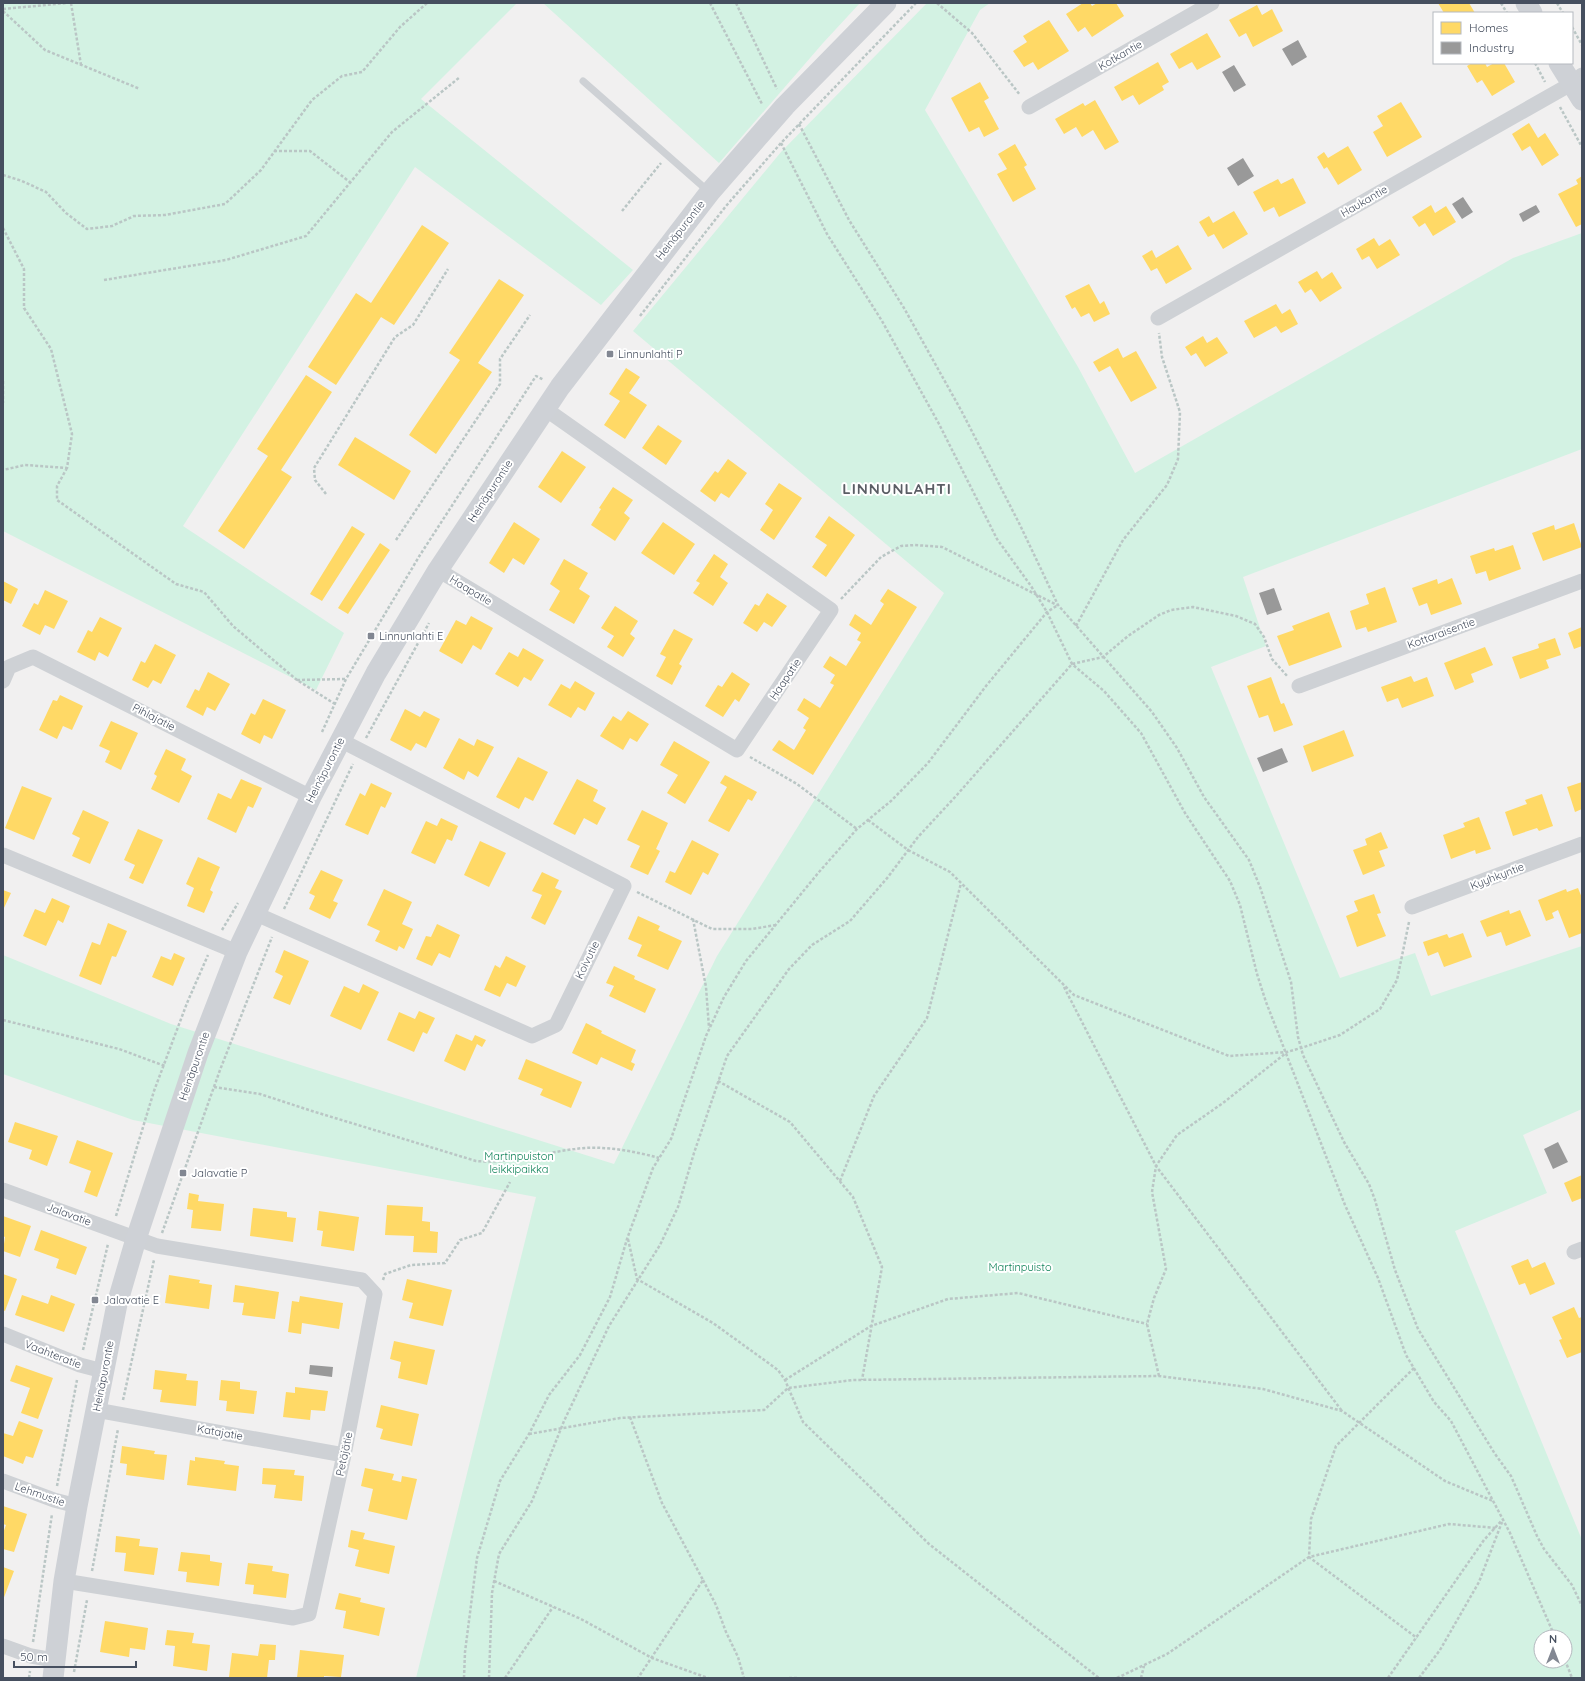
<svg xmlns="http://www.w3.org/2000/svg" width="1585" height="1681" font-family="Quicksand,sans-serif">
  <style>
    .green { fill: #d3f2e3; fill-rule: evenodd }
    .homes { fill: #ffd966 }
    .industry { fill: #999 }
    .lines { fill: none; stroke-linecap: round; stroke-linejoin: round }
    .path { stroke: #bac6c5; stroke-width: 2.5; stroke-dasharray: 3 2; stroke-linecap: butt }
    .lane { stroke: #ced1d5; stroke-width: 7 }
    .street { stroke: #ced1d5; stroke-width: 15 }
    .secondary { stroke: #ced1d6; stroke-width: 21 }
    .poi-dot { fill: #828792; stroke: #fff; stroke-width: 1.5 }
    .labels { text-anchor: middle; stroke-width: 4; stroke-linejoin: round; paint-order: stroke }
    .street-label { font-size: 11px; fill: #464f5f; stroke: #fff }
    .poi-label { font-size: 11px; fill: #464f5f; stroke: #fff; text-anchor: start }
    .park-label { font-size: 11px; fill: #0f8258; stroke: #fff }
    .district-label { font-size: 15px; font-weight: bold; letter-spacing: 1px; fill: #5b5e65; stroke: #fff }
  </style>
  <rect width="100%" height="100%" fill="#f1f0f0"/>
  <path class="green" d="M3 3H517L421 99 633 270 601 305 415 167 183 526 344 633 316 690 3 531Z
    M543 3H860L823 43 719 163Z
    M927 3H990L980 10 925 110 1078 367 1135 473 1513 258 1582 233V449L1243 577 1266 646 1211 667 1340 978 1415 953 1431 996 1582 946V1109L1523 1135 1547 1193 1455 1231 1582 1540V1678H416L536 1197 133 1120 3 1074V955L171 1024 614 1164 717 956 944 593 633 331 781 152ZM1541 1637H1565V1661H1541Z"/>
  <path class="homes" d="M1083 3H1090L1092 6 1097 3H1116L1124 16 1092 37 1085 27 1078 32 1066 14Z
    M1438 3H1469L1475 13H1444Z
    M1257 5 1262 15 1272 9 1283 31 1253 47 1246 33 1239 37 1229 20Z
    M1049 20 1069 51 1038 70 1033 62 1024 67 1013 51 1027 42 1023 36Z
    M1207 33 1221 57 1197 70 1192 62 1179 69 1170 54Z
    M1158 62 1169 82 1162 86 1164 90 1139 105 1133 95 1122 101 1114 87Z
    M1472 63H1485L1487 67 1494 63H1504L1515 82 1492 96 1482 80 1477 83 1467 66Z
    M980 82 989 98 984 101 999 129 984 137 979 127 969 132 951 98Z
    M1095 100 1119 142 1105 150 1093 130 1082 137 1076 127 1064 134 1055 119 1083 103 1085 106Z
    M1401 102 1422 137 1387 157 1373 132 1383 126 1377 116Z
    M1529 123 1538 138 1545 133 1559 155 1542 166 1530 146 1522 151 1512 134Z
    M1015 144 1027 165 1024 167 1036 189 1013 202 997 174 1007 169 998 154Z
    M1348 146 1362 170 1338 185 1327 167 1324 169 1317 157 1324 152 1328 158Z
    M1582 176V224L1576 227 1558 194 1578 184 1576 180Z
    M1293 178 1306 203 1279 217 1274 207 1264 212 1253 192 1278 179 1281 184Z
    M1431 205 1435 213 1446 206 1456 222 1433 236 1425 223 1419 227 1412 217Z
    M1234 211 1248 234 1223 249 1214 234 1208 237 1199 222 1209 216 1213 223Z
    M422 225 449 243 394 325 381 317 336 385 308 367 356 293 371 303Z
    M1374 238 1379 246 1390 239 1400 255 1377 269 1369 256 1362 260 1356 249Z
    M1178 245 1192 269 1166 284 1157 268 1151 271 1142 256 1152 250 1156 258Z
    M1317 271 1322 279 1332 272 1342 288 1320 302 1311 289 1305 293 1298 282Z
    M499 279 524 295 478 363 492 372 436 454 409 435 460 360 449 353Z
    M1089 284 1100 304 1104 301 1110 314 1094 322 1089 313 1081 317 1075 307 1072 309 1065 296Z
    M1276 304 1282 314 1290 309 1298 324 1281 333 1276 326 1254 338 1244 321Z
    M1203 336 1207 343 1217 337 1228 353 1205 367 1196 353 1191 356 1185 347Z
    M1118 348 1123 358 1136 351 1157 388 1131 402 1110 366 1099 372 1093 362Z
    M626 368 640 377 629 393 647 405 625 439 604 425 620 401 609 394Z
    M306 375 332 392 281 470 292 477 244 549 218 531 268 456 257 449Z
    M658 425 682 441 666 465 642 448Z
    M355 437 411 471 394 500 338 465Z
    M562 451 586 467 561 503 538 487Z
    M728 459 747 473 729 498 721 493 715 502 700 491 715 471 718 473Z
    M779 483 802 498 774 540 760 530 773 510 765 504Z
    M613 487 633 500 624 513 630 518 615 541 591 525 601 509 599 508Z
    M829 516 855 535 826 577 812 567 827 545 815 537Z
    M514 522 540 539 524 565 513 558 504 573 489 563Z
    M663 522 695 544 674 575 641 553Z
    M1574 523 1582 547 1543 561 1532 533 1554 525 1555 530Z
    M352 526 365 534 322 601 310 594Z
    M380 543 390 550 348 614 338 608Z
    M1513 545 1521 569 1489 581 1486 571 1476 574 1470 556 1494 548 1495 551Z
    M714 554 728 564 720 577 728 583 713 606 693 593 700 583 696 581Z
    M564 559 588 573 579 589 590 596 574 624 549 610 560 591 550 584Z
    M1452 578 1462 604 1431 615 1427 603 1419 606 1412 588 1437 579 1438 584Z
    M3 581 18 589 11 604 3 600Z
    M1385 587 1397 622 1368 632 1366 627 1356 630 1350 611 1369 604 1366 594Z
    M888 589 917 607 813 775 772 750 779 740 794 750 806 730 803 728 809 718 797 710 804 698 820 708 834 685 830 683 835 675 823 667 830 656 846 666 861 642 857 640 861 633 849 625 855 614 871 625 884 604 880 601Z
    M45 590 68 601 54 629 45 625 40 635 22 626 34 603 38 605Z
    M767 593 787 606 772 627 764 622 757 632 743 623 755 604 759 606Z
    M615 606 638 621 630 634 635 638 623 657 607 647 614 636 601 628Z
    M1329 612 1342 647 1289 666 1277 636 1294 630 1292 626Z
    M471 616 493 628 481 650 473 645 462 664 439 651 456 620 466 625Z
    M100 617 122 628 108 657 99 652 95 661 77 652 88 630 92 632Z
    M1582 627V646L1574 649 1568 633Z
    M674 629 693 639 679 664 682 666 672 685 656 676 666 657 660 654Z
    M1555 638 1561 655 1546 660 1549 668 1520 679 1512 657 1539 648 1538 644Z
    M155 644 176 655 161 684 153 680 148 688 132 680 141 661 145 663Z
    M1485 647 1493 665 1471 674 1474 682 1455 690 1444 663Z
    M523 648 544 660 531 681 524 677 518 687 495 674 509 652 518 657Z
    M208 672 230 684 215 711 207 707 203 716 186 707 195 689 199 691Z
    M732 672 750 684 739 702 735 699 723 717 705 706 718 685 722 687Z
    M1411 676 1414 682 1427 677 1434 696 1402 708 1398 698 1387 702 1381 687Z
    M1271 677 1281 704 1284 703 1293 725 1274 732 1268 715 1259 718 1247 686Z
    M575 681 595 693 585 711 578 707 571 718 548 705 561 684 570 689Z
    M60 695 83 706 72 730 63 726 57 739 39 730 53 700 57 701Z
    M263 699 286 710 272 739 264 735 260 744 241 734 251 713 255 715Z
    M405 709 420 717 424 711 440 719 426 748 416 743 411 751 390 740Z
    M628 711 649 724 637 742 630 738 623 750 600 736 613 716 621 721Z
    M111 721 138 733 121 770 105 762 110 751 99 746Z
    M1344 730 1354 756 1312 772 1303 746Z
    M459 738 474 746 477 739 494 747 478 777 468 771 464 780 443 768Z
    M674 741 710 762 685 804 667 793 678 775 660 765Z
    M166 749 186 759 181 770 192 776 179 803 151 789 157 776 154 774Z
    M518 757 548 772 533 801 525 797 519 809 496 797Z
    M725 775 757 792 752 801 748 799 729 832 708 821 727 787 720 783Z
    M241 779 262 788 253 808 248 806 236 833 207 819 218 793 231 799Z
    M577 779 598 790 593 801 606 808 597 825 584 818 575 835 553 824Z
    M1582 782V809L1575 812 1567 787Z
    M371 783 392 793 385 808 381 806 368 835 345 825 360 793 365 796Z
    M22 786 52 798 34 840 5 828Z
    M1542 794 1553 826 1539 831 1537 828 1513 836 1505 812 1527 804 1525 800Z
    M83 810 109 822 90 864 72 856 80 838 72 834Z
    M642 810 668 823 656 849 660 851 648 875 630 867 640 846 627 840Z
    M1479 817 1491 849 1476 854 1475 850 1451 859 1443 835 1465 827 1463 823Z
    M441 818 458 826 452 841 447 839 435 864 411 853 426 821 437 826Z
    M138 829 163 840 143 884 129 878 135 865 124 860Z
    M1381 832 1388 848 1379 851 1385 866 1363 875 1353 850 1367 845 1365 839Z
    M692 840 719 854 708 875 703 872 691 895 665 882 670 871 675 873Z
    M480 841 506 853 489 887 464 875Z
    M198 857 220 867 210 890 213 892 204 913 187 906 194 888 186 884Z
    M321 870 343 880 333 901 338 903 330 919 309 909 315 896 309 893Z
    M542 872 559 880 555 888 562 891 545 925 531 918 542 895 532 891Z
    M1578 888 1582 898V933L1569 938 1558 910 1552 913 1554 918 1546 921 1538 900 1566 889 1567 892Z
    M384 889 412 902 402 924 413 929 404 949 399 946 397 951 375 941 380 931 367 925Z
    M3 890 11 893 3 910Z
    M1374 894 1381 913 1377 914 1386 936 1357 947 1346 916 1358 911 1354 901Z
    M52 898 70 906 63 923 58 920 46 946 23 936 35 909 45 913Z
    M1509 910 1510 914 1520 910 1531 936 1506 946 1501 932 1487 937 1480 921Z
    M638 916 660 926 658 930 682 941 668 970 637 956 642 945 628 939Z
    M108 923 127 931 116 957 112 956 101 985 79 976 92 942 100 945Z
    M437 924 460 935 450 958 439 953 432 966 416 959 426 936 431 937Z
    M1463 933 1472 957 1444 967 1438 952 1428 956 1423 942 1447 934 1449 938Z
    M284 950 309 961 290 1005 273 998 283 976 275 972Z
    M174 953 185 958 173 986 152 977 161 956 171 960Z
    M506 956 526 966 516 987 507 983 500 997 484 990 495 965 500 968Z
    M614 966 635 976 634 979 656 989 645 1013 609 996 614 986 606 983Z
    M363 984 379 992 361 1030 330 1016 344 986 359 993Z
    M419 1011 435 1018 427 1034 423 1032 414 1052 387 1040 399 1012 415 1019Z
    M586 1023 602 1031 601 1033 636 1050 631 1062 635 1064 632 1071 601 1057 597 1065 572 1053Z
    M456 1034 472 1041 475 1035 486 1040 482 1047 477 1044 465 1071 444 1061Z
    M526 1059 582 1082 571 1108 540 1095 543 1089 518 1079Z
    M15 1122 58 1136 47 1166 29 1159 32 1150 8 1142Z
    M77 1140 113 1153 97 1197 84 1192 91 1171 69 1163Z
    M1582 1175V1198L1572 1202 1564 1183Z
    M189 1193 199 1195 198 1201 224 1204 221 1231 191 1228 193 1210 187 1209Z
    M387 1205 423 1207 422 1221 430 1222V1231L438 1232 437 1253 413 1252 414 1236 385 1235Z
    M253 1208 287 1212V1217L296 1218 293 1242 250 1236Z
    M319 1211 359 1217 354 1251 321 1246 323 1231 317 1230Z
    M3 1216 31 1226 20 1257 3 1251 5 1237 3 1236Z
    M41 1230 87 1247 76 1275 56 1268 59 1259 34 1250Z
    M1528 1259 1532 1268 1545 1262 1555 1284 1530 1295 1525 1283 1519 1285 1511 1266Z
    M3 1274 17 1279 5 1311 3 1310Z
    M169 1275 200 1280 199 1283 212 1285 209 1309 165 1303Z
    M407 1279 452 1290 443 1326 409 1318 413 1303 402 1300Z
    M235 1285 279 1292 275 1319 242 1315 244 1303 233 1302Z
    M22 1295 48 1304 51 1295 75 1304 64 1332 15 1315Z
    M300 1296 343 1303 339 1329 302 1323 301 1334 288 1332 292 1301 299 1302Z
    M1574 1307 1579 1318 1582 1317V1352L1567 1358 1559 1340 1562 1339 1552 1317Z
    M394 1341 435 1350 427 1385 398 1378 401 1362 390 1359Z
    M16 1365 53 1378 38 1419 21 1413 30 1388 10 1381Z
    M155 1370 187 1374 186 1380 198 1381 196 1406 160 1402 162 1390 153 1389Z
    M221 1380 240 1382V1389L257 1391 254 1414 226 1411 227 1401 219 1400Z
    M295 1387 328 1391 325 1411 311 1410 310 1420 283 1417 286 1392 295 1393Z
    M381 1405 419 1414 412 1446 380 1439 383 1429 376 1427Z
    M19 1421 43 1430 33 1458 26 1456 23 1464 3 1456V1433L13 1436Z
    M122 1446 155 1451 154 1454 167 1455 164 1480 126 1475 127 1464 120 1463Z
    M195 1457 225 1461 224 1464 239 1466 236 1491 187 1485 190 1460 195 1461Z
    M263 1468 295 1470 294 1475 304 1476 302 1501 274 1498 276 1485 262 1484Z
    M365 1468 394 1474 392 1480 401 1482 402 1476 417 1479 407 1520 368 1511 373 1489 361 1486Z
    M3 1506 27 1514 14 1552 3 1549V1533L6 1525 3 1524Z
    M351 1530 365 1533 363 1539 395 1546 389 1574 355 1566 359 1550 348 1547Z
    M116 1536 140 1539 139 1546 158 1548 154 1575 124 1571 126 1553 115 1552Z
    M181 1552 210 1555V1561L222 1563 219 1586 186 1582 187 1572 178 1571Z
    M248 1563 273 1566 272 1571 289 1574 286 1598 253 1594 254 1585 245 1584Z
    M3 1567 14 1571 3 1600Z
    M339 1593 361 1598 360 1602 385 1608 379 1636 343 1628 346 1611 335 1609Z
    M105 1621 148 1628 145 1650 130 1648 129 1657 100 1652Z
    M167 1630 194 1633 192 1643 210 1645 207 1671 173 1666 175 1646 165 1645Z
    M260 1644 276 1645 275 1660H269L267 1678 229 1677 232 1653 258 1656Z
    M300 1650 344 1655 341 1677 324 1676V1678H297Z"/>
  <path class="industry" d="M1298 40 1307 57 1292 66 1282 49Z
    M1234 65 1246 85 1234 92 1222 72Z
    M1243 158 1254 176 1238 186 1227 168Z
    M1463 197 1473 212 1462 219 1452 204Z
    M1536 205 1540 212 1523 222 1519 214Z
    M1274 588 1282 610 1267 615 1259 593Z
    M1282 748 1288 762 1263 772 1257 758Z
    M1558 1142 1568 1162 1553 1169 1544 1149Z
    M310 1365 333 1367 332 1377 309 1374Z"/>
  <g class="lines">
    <path class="path" d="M71 3 81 65
      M710 3 762 104
      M736 3 777 89
      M937 3 972 33 1020 95
      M1501 3 1507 13
      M1557 3 1563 13
      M3 9 67 3
      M3 11 45 50 140 89
      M1572 27 1582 45
      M1535 63 1545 82
      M1560 107 1582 147
      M799 124 849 220 904 308 962 412 1020 525 1058 605 1152 712 1177 748 1204 797 1249 860 1260 887 1291 982 1298 1037 1303 1055 1344 1142 1369 1184 1375 1200 1395 1270 1418 1329 1495 1454 1511 1476 1537 1536 1544 1549 1572 1585 1582 1606
      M781 143 827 234 882 321 939 424 997 539 1031 586 1047 612 1072 664 1104 691 1141 733 1185 813 1230 881 1240 905 1257 974 1266 1002 1345 1205 1378 1278 1406 1355 1434 1402 1451 1421 1510 1533 1555 1637
      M274 151H310L351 183
      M3 175 22 181 46 192 66 213 87 229 112 226 134 216 165 215 225 204 261 170 312 100 342 76 362 72 400 27 427 3
      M622 211 661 163
      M3 228 24 269V308L51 349 72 434 67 468 25 465 3 470
      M104 280 226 260 306 236 392 132 460 77
      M640 316 726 206 781 143 916 3
      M3 381V403
      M67 468 57 486V500L176 584 204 592 233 626 297 680 335 704
      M326 494 315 480 314 468 395 337 413 325 448 269
      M396 540 500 384V359L530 315
      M841 599 881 557 901 546 915 545 942 547 1057 605
      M1076 626 1123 540 1167 485 1178 459 1180 412 1162 357 1159 333
      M297 680 346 679
      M322 732 346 679 420 555 536 376 544 380
      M366 738 429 623
      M750 757 797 784 857 829
      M868 820 908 850 950 872 1074 995 1229 1056 1287 1052 1301 1048 1340 1035 1380 1009 1397 980 1409 922
      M637 892 712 929H752L776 925
      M284 909 353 764
      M693 919 706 987 709 1028
      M222 930 238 903
      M1064 987 1156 1166 1342 1411
      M3 1020 119 1049 165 1066
      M718 1081 790 1122 853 1197 882 1267 862 1380
      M214 1087 260 1094 312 1111 476 1161C509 1164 542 1153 575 1149 601 1145 634 1151 659 1158
      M840 1181 874 1096 927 1018 961 883
      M116 1216 154 1091 187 1003 208 955
      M162 1233 220 1070 272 937
      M628 1239 637 1279 713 1323 778 1370 785 1380 803 1422 929 1544 1099 1678
      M383 1280 385 1274 411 1265 445 1263 460 1240 482 1233 510 1182
      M83 1350 108 1244
      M1414 1368 1336 1446 1311 1519 1309 1557 1417 1638
      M1159 1376 1147 1324 1154 1298 1166 1269 1152 1192 1156 1166 1177 1135 1223 1103 1286 1053
      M785 1380 871 1326 948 1299 1018 1293 1147 1324
      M123 1400 154 1260
      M630 1417 662 1503 703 1580 638 1678
      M529 1434 620 1418 764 1410 788 1388 853 1380 1159 1376 1263 1389 1342 1411 1445 1481 1493 1501
      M57 1486 77 1380
      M92 1571 118 1429
      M703 1580 716 1605 726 1632 738 1657 744 1678
      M494 1581 581 1619 652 1658 708 1678
      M33 1642 52 1514
      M1565 1660 1572 1678
      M74 1672 87 1600
      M29 1678 30 1671
      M464 1678 465 1652 477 1558 500 1481 529 1434 549 1395 580 1355 610 1297 627 1239 653 1168 671 1139 706 1036 724 997 746 961 819 872 857 829 891 801 928 763 986 686 1047 612 1058 605
      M489 1678 492 1593 499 1554 532 1501 564 1421 609 1326 660 1245 678 1207 694 1153 727 1056 789 969 812 945 850 921 888 877 918 837 956 796 1072 664 1103 657 1128 636 1159 615 1171 610 1193 607 1236 616 1255 624 1264 637 1272 659 1288 677
      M505 1678 553 1607
      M789 1678H798
      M1117 1678 1167 1654 1309 1557 1449 1524 1496 1528
      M1141 1678 1144 1666
      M1388 1678 1484 1540 1503 1519
      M1419 1678 1440 1650 1479 1582 1502 1522"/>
    <path class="lane" d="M583 81 708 191"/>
    <path class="street" d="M1029 107 1212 3
      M1158 318 1571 84 1582 75
      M438 570 737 750 831 610 544 408
      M3 681 9 667 33 657 311 797
      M1299 686 1582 581
      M3 855 237 952
      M1412 907 1582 844
      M254 913 532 1036 556 1025 624 886 340 740
      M3 1190 157 1246 362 1280 375 1294 344 1455 309 1614 293 1618 64 1581
      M1574 1252 1582 1249
      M3 1334 80 1365 103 1371
      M96 1410 344 1455
      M3 1481 54 1500 77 1506
      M3 1646 31 1656 54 1660"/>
    <path class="secondary" d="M1526 3 1532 13
      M1559 63 1582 100
      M53 1678 64 1581 77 1506 117 1304 136 1239 198 1053 237 952 311 797 376 673 438 570 560 387 710 192 785 106 886 3"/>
  </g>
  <g class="poi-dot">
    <rect x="606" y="350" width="8" height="8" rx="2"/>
    <rect x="367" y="632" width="8" height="8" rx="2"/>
    <rect x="179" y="1169" width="8" height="8" rx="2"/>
    <rect x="91" y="1296" width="8" height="8" rx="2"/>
  </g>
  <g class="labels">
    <g class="street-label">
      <text transform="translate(1120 55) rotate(-30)" y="4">Kotkantie</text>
      <text transform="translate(1364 201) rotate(-30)" y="4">Haukantie</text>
      <text transform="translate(680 230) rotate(-52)" y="4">Heinäpurontie</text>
      <text transform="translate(490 491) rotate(-57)" y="4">Heinäpurontie</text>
      <text transform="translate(471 590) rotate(31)" y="4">Haapatie</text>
      <text transform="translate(1441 633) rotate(-20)" y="4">Kottaraisentie</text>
      <text transform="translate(785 679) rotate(-56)" y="4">Haapatie</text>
      <text transform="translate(154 717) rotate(27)" y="4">Pihlajatie</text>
      <text transform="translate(325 770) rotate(-63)" y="4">Heinäpurontie</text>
      <text transform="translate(1497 876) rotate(-21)" y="4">Kyyhkyntie</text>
      <text transform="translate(587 960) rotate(-64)" y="4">Koivutie</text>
      <text transform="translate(194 1066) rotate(-71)" y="4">Heinäpurontie</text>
      <text transform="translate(69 1214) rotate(20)" y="4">Jalavatie</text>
      <text transform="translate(53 1354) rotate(21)" y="4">Vaahteratie</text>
      <text transform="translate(103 1376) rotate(-79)" y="4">Heinäpurontie</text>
      <text transform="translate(220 1432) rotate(10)" y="4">Katajatie</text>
      <text transform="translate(344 1454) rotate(-78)" y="4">Petäjätie</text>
      <text transform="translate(40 1494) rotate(19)" y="4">Lehmustie</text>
    </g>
    <g class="poi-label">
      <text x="618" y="358">Linnunlahti P</text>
      <text x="379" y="640">Linnunlahti E</text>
      <text x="191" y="1177">Jalavatie P</text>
      <text x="103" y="1304">Jalavatie E</text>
    </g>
    <g class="park-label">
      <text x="519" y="1160">Martinpuiston<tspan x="519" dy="13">leikkipaikka</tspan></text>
      <text x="1020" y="1271">Martinpuisto</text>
    </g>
    <g class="district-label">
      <text x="897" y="494">LINNUNLAHTI</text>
    </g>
  </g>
  <rect width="1585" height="1681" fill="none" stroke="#464f5f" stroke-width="8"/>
  <rect x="1433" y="12" width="140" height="52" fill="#ffffff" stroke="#b5b9bf"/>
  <rect x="1441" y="22" width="20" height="12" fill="#ffd966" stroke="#b5b9bf"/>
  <text x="1469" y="32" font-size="12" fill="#464f5f">Homes</text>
  <rect x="1441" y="42" width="20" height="12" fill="#999999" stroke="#b5b9bf"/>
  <text x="1469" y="52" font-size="12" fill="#464f5f">Industry</text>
  <g transform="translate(1553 1649)"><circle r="19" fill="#ffffff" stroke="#b5b9bf"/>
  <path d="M0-3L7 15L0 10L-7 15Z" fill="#828792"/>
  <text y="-6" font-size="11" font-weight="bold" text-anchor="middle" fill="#464f5f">N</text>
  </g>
  <path d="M14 1661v6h122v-6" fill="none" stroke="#464f5f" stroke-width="2"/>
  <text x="20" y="1661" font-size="12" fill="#464f5f" stroke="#ffffff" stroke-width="3" paint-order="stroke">50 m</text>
</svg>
